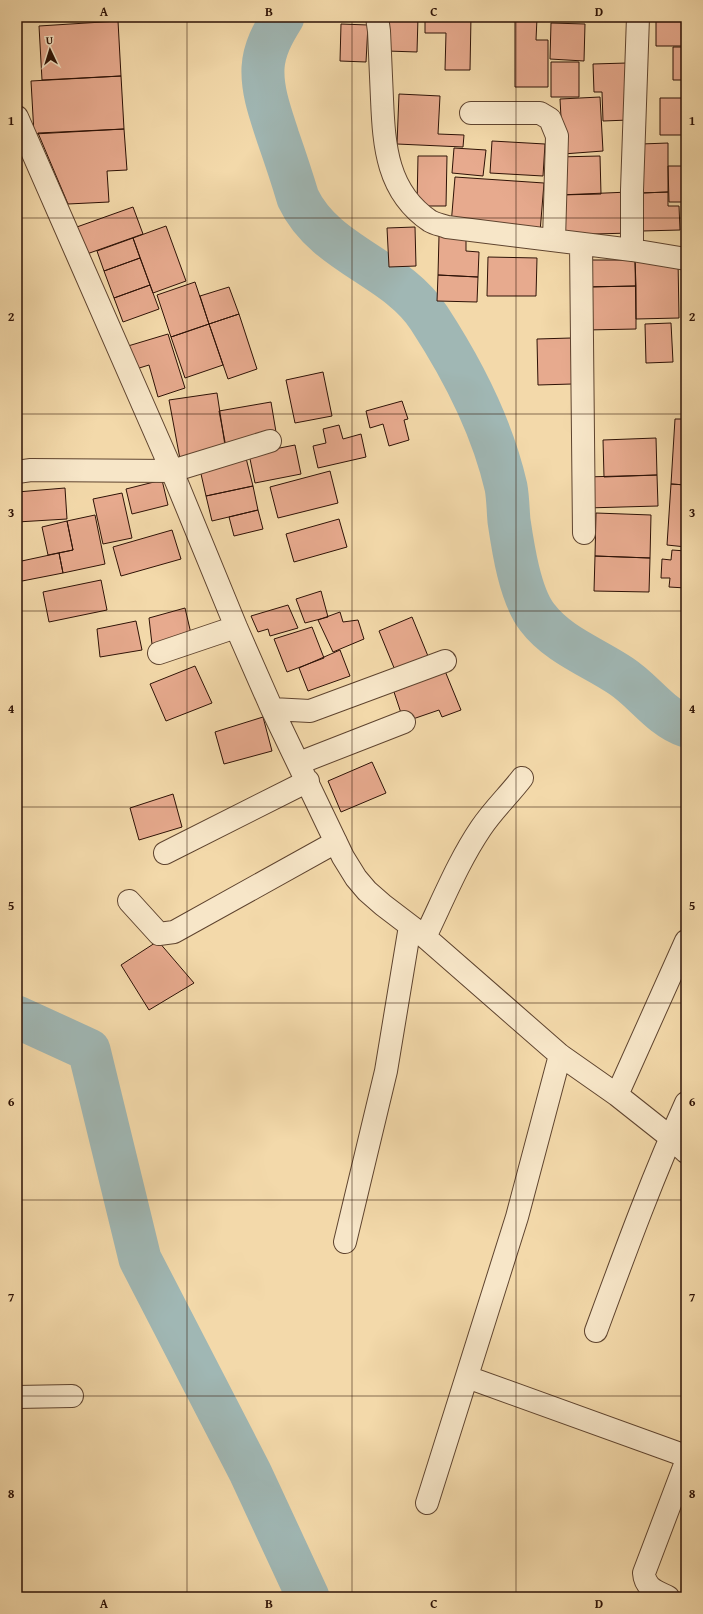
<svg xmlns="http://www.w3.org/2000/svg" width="703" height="1614" font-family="'Gentium Book Plus',serif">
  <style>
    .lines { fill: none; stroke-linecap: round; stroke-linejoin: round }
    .river { stroke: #a0b7b4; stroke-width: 43 }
    .building { fill: #e7aa8e; stroke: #2e1206 }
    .minor-casing { stroke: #5f442f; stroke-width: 24 }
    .minor { stroke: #f7e6c8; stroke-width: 22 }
    .grid { fill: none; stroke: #2e1206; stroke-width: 1; stroke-opacity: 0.55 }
    .neatline { fill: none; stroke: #2e1206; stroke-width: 1.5 }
    .grid-label { font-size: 13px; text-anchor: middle; font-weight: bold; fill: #2e1206 }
  </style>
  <rect width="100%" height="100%" fill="#f3d9aa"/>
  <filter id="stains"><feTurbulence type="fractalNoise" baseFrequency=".005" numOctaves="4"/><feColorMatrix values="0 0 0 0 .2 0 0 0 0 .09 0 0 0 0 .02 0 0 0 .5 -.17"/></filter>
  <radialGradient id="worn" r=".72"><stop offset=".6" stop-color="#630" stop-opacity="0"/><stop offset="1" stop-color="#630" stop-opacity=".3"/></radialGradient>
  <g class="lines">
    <path class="river" d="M283 17C273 33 264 49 263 68 262 92 271 115 278 137 285 157 292 178 298 198 325 255 396 267 429 318 463 370 492 426 506 487 508 498 508 510 509 521 513 548 520 595 537 617 558 645 593 657 621 676 644 691 660 717 686 726
      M17 1017 89 1050 140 1259 250 1472 308 1597"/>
  </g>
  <path class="building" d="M388 17H418L417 52 387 51Z
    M425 17H471L470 70H445L446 33H425Z
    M515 17H543V18H515Z
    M656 17H686V46H656Z
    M515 18H537L536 40H548V87H515Z
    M118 21 121 76 42 80 39 26Z
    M551 23 585 24 584 61 550 59Z
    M341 24 368 25 366 62 340 61Z
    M673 47H686V80H673Z
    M551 62H579V97H551Z
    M627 63 629 120 603 121 602 92H594L593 64Z
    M121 76 124 129 34 134 31 81Z
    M399 94 440 96 438 134 464 135 463 147 397 144Z
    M600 97 603 151 563 154 560 99Z
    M660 98H686V135H660Z
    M124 129 127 170 107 171 109 202 68 204 38 133Z
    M492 141 545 144 543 176 490 173Z
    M668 143V192L641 193V144Z
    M454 148 486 150 483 176 452 173Z
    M418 156H447L446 206H417Z
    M600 156 601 194 559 195 557 157Z
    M668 166H686V202H669Z
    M455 177 544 183 540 232 451 225Z
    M629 192 630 233 560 235 559 195Z
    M668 192V206H679L680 230 642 231 641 193Z
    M133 207 143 234 84 255 74 228Z
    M166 226 186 281 153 293 133 238Z
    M415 227 416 266 389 267 387 228Z
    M439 236 466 237V251L479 252 478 277 438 275Z
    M133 238 140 258 104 271 97 251Z
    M488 257 537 258 536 296H487Z
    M140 258 150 285 114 298 104 271Z
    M678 259 679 318 636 319 635 260Z
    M586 260H635L636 286 586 287Z
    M438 275 478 277 477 302 437 301Z
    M195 282 209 324 171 337 157 295Z
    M150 285 159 309 123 322 114 298Z
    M636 286V329L586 330V287Z
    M229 287 239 314 209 324 200 296Z
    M239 314 257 369 228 379 209 324Z
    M671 323 673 362 646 363 645 324Z
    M209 324 223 365 185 378 171 337Z
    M168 334 185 388 158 397 149 365 136 369 128 346Z
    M571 338 572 384 538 385 537 339Z
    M323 372 332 416 295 423 286 380Z
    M217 393 226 452 180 459 169 400Z
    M402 401 408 419 404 420 409 440 389 446 383 424 370 428 366 411Z
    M271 402 277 438 226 447 219 411Z
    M675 419H686V485L671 484Z
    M339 425 343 439 361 434 366 457 318 468 313 446 326 443 323 429Z
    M656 438 657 475 604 477 603 440Z
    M295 445 301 474 255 483 249 454Z
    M245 454 253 486 206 496 199 465Z
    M330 471 338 503 278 518 270 487Z
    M657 475 658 506 586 508 585 477Z
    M162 480 168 505 132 514 126 489Z
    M671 484 686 485V547L667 545Z
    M253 486 258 510 212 521 206 496Z
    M65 488 67 519 17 522V492Z
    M122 493 132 538 103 544 93 499Z
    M258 510 263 529 234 536 229 517Z
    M596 513 651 515 650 558 595 556Z
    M95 515 105 564 63 573 59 553 73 550 67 521Z
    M339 519 347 547 294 562 286 534Z
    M67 521 73 550 48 555 42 527Z
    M172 530 181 559 121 576 113 547Z
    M672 550 686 551V588L669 587 670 578H661L662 559 671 560Z
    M59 553 63 573 17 582V562Z
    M595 556 650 558 649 592 594 591Z
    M101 580 107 610 49 622 43 592Z
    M321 591 328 617 305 623 296 599Z
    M288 605 298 628 270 636 268 629 258 632 251 616Z
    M185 608 192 638 153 653 149 618Z
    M340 612 343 622 358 620 364 639 333 652 318 620Z
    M412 617 430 661 397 675 379 631Z
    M136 621 142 650 100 657 97 629Z
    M312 627 324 658 287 672 274 639Z
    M340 650 350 676 308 691 299 668Z
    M195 666 212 703 166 721 150 684Z
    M445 671 461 710 442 717 439 710 404 722 394 692Z
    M263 717 272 751 224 764 215 732Z
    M372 762 386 793 341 812 328 781Z
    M173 794 182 827 139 840 130 808Z
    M158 941 194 983 149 1010 121 965Z"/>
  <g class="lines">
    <defs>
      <path id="minor" d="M377 17 379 31C380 54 381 76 382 99 384 146 387 192 430 221 435 224 442 225 447 227L632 250
        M638 17 632 190V250L686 259
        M471 113H540L550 119 557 136 554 240
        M17 117 172 471 236 627 272 709 343 857 356 878 367 891 383 905 425 937 560 1055 617 1095 670 1137 686 1152
        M581 244 584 533
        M17 472 31 470 172 471 270 441
        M159 653 236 627
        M272 709 310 711 445 661
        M299 763 404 722
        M165 853 308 781
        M129 901 159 934 174 932 336 842
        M425 937C443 900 458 862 481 828 493 810 509 795 522 778
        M617 1095 686 941
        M345 1242 386 1071 410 926
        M596 1331C624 1255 652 1178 686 1103
        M467 1377 686 1456
        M17 1397 72 1396
        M427 1503 517 1217 560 1055
        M668 1597C656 1591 645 1588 644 1573L686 1462"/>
    </defs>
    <use href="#minor" class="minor-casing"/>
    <use href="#minor" class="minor"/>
  </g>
  <path class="grid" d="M187 17V1597M352 17V1597M516 17V1597M17 218H686M17 414H686M17 611H686M17 807H686M17 1003H686M17 1200H686M17 1396H686"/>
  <rect width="703" height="1614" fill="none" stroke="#f3d9aa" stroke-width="44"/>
  <g transform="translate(50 50) rotate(356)" stroke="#f7e6c8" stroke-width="3" paint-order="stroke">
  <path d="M0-3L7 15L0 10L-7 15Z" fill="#2e1206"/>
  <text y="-6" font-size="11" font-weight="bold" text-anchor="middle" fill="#2e1206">U</text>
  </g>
  <rect x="22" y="22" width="659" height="1570" class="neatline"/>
  <g class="grid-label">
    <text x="104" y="16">A</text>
    <text x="269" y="16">B</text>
    <text x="434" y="16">C</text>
    <text x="599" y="16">D</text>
    <text x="11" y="125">1</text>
    <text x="692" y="125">1</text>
    <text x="11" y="321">2</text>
    <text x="692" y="321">2</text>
    <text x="11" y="517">3</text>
    <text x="692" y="517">3</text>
    <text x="11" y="713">4</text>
    <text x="692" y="713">4</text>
    <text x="11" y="910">5</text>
    <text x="692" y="910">5</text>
    <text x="11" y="1106">6</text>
    <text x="692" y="1106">6</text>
    <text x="11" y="1302">7</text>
    <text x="692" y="1302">7</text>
    <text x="11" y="1498">8</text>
    <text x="692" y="1498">8</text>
    <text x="104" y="1608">A</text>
    <text x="269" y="1608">B</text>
    <text x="434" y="1608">C</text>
    <text x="599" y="1608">D</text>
  </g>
  <rect width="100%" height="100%" filter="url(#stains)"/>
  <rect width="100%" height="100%" fill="url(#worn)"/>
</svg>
